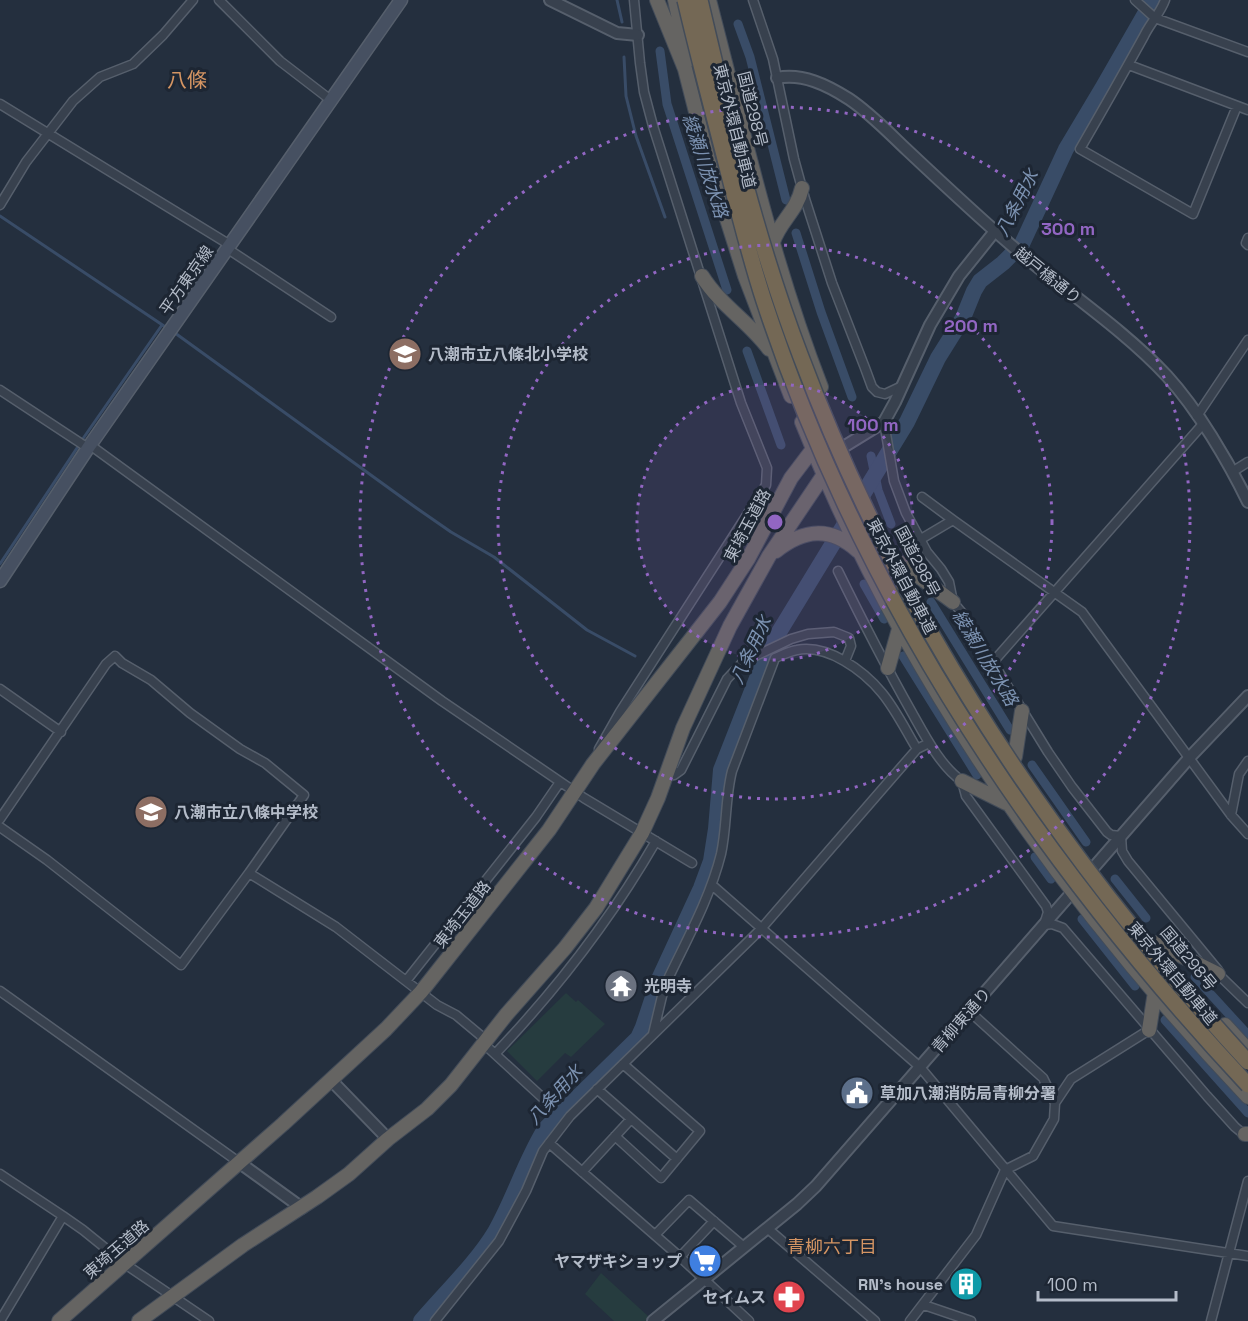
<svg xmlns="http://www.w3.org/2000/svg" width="1248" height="1321" font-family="'Space Grotesk','Noto Sans JP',sans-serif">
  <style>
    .green { fill: #263c3f }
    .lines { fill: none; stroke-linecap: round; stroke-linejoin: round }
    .stream { stroke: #394c67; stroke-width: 3 }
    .canal { stroke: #394c67; stroke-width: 9 }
    .river { stroke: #394c67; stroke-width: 16 }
    .minor-casing { stroke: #565f6c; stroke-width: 11 }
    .tertiary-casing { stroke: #565f6c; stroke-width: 14 }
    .secondary-casing { stroke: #565f6c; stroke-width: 15 }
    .trunk-casing { stroke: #434c59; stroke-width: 16 }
    .minor { stroke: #38414e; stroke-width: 8 }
    .tertiary { stroke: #38414e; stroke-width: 10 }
    .secondary { stroke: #465061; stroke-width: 12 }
    .trunk { stroke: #656462; stroke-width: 14 }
    .motorway-bridge-casing { stroke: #434c59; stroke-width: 18; stroke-linecap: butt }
    .motorway-bridge { stroke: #746855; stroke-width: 15 }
    .ring { fill: none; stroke: #9266c3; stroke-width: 3; stroke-dasharray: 3 6 }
    .labels { text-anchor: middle; stroke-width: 6; stroke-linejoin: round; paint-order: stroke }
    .street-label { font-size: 16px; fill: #b4bcc9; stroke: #1d2633 }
    .poi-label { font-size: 16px; font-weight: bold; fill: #b4bcc9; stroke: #1d2633; text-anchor: start }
    .water-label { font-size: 18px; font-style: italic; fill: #7c92b1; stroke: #1d2633 }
    .neighbourhood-label { font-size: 18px; fill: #d59563; stroke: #1d2633 }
    .quarter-label { font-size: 20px; fill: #d59563; stroke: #1d2633 }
    .centre { fill: #9266c3; stroke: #1d2633; stroke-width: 3 }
    .ring-label { font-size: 18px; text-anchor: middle; font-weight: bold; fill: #9266c3; stroke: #1d2633; stroke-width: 6; stroke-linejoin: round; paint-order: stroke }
  </style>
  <rect width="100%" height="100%" fill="#242f3e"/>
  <path class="green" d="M566 993 576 1002 578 1000 605 1024 571 1057 565 1053 537 1081 507 1051Z
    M601 1273 649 1317 646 1321H614L585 1294Z"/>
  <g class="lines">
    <path class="stream" d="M617 0 622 22
      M624 57 626 96 636 136 665 217
      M0 216 164 326
      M175 333 415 507 451 532 494 557 587 630 635 656
      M82 440 162 325
      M0 564 77 448"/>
    <path class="canal" d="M738 24 750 57 786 200
      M660 51 667 104 727 290
      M796 233 821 312 852 397
      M747 351 781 445
      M871 456 878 490 891 524
      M864 584 884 619
      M931 602 1010 730
      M903 656 977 775
      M1032 765 1086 842
      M1035 857 1051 879
      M1115 879 1146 918
      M1082 919 1135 986
      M1195 977 1248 1035
      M1165 1020 1248 1113"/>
    <path class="river" d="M421 1321C444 1294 477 1262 495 1232 514 1199 525 1161 545 1129L638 1038 643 1027 659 979 701 888 711 861 716 829 721 770 761 668 776 637 907 422 938 358 963 318 974 291 980 281 1003 263 1022 244 1066 149 1103 87 1153 0"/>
    <defs>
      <path id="minor" d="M219 0 280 61 332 101
        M753 0 773 59 794 159 805 199 832 283 865 368 872 387 877 392 885 394 902 386
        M1135 0 1155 18 1248 52
        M1165 0C1160 14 1150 23 1144 36 1123 74 1102 111 1080 149L1193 214 1237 106
        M1129 65 1248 110
        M0 104 230 245
        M0 205 26 162 73 101 100 77 133 64 163 35 193 0
        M1248 238 1246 243 1248 245
        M228 249 331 317
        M0 390 88 448
        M1197 416 1248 340
        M884 422 894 481 906 513 927 552 941 569 949 582 953 602 963 614 1048 752 1072 787 1107 832 1111 835 1121 836 1122 851 1128 861 1218 970V974L1248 1003
        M90 445 442 701 584 798 692 863
        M1232 472 1248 462
        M922 497 953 520
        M921 539 953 520 1082 612 1231 815 1248 834
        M838 571C861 618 885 665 911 711 924 734 940 766 962 781L966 796 1046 906 1048 912 1044 925 1052 924 1063 928 1207 1096 1235 1127 1246 1136
        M993 662 1203 424
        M0 689 61 732
        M599 749 620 712 761 493 766 485 767 468 741 403 653 126 644 92 640 63 634 0
        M666 776 674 775 681 770 727 679 743 662 791 639 808 634 834 632 849 638 851 646 845 661
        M1231 815 1239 774 1248 761
        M0 819 106 664 115 656 122 663 151 680 190 713 240 749 265 763 304 795 249 873 181 965 47 860 0 827
        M249 873 336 927 437 1005 456 1015 486 1040
        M712 885 920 1067 1053 1226 1248 1256
        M406 981 536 817 560 782
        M0 991 240 1163
        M969 1011 1043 1078 1055 1103
        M653 1034 663 992 668 979C687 939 710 898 721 854 727 827 725 798 732 771L775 658C782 655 790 651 797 650 828 644 864 671 882 693 896 710 906 731 917 749
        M484 1044 545 1100
        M495 1054C556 990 611 919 656 841
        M597 1089 677 1159
        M615 1136 661 1178 700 1131 623 1064
        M549 1143 680 1257 749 1321
        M582 1172 631 1119
        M0 1174 63 1216 0 1321
        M63 1216 83 1230 125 1264 209 1321
        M767 1228 875 1321
        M655 1235 689 1200 744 1247
        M680 1257 714 1221
        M924 1305 971 1321
        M435 1321 499 1241 526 1191 543 1151 570 1116 761 929 917 749 929 743
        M910 1321 976 1235 1005 1170 1033 1156 1054 1119 1055 1103 1071 1079 1149 1030
        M1211 1321 1248 1181"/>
      <path id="tertiary" d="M550 0 617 33 638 35
        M777 78C803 73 827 85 849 99 870 113 888 132 907 150 941 182 975 214 1011 245 1062 289 1121 327 1167 376 1198 410 1228 461 1248 502
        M845 446 884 422 895 402 930 325 959 276 995 231
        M331 1080 388 1139
        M240 1163 302 1208
        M653 1321 797 1204 816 1186 1190 757 1248 696"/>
      <path id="secondary" d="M0 581 88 448 401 0"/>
      <path id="trunk" d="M657 0 685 69 708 159 745 276 791 396
        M675 0 688 60
        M709 0C743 130 772 261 821 387
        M773 242C780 221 797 211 802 188
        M702 276C720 305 749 322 769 349
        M802 422C902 674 1062 900 1248 1097
        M776 551C804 529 830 526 858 551
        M899 562 953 602
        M888 668 899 629
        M1015 757 1022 711
        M962 781 1006 803
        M1155 943 1218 974
        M1225 1025 1248 1050
        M1149 1030 1155 992
        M1245 1134H1248
        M59 1321 283 1124 386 1029 421 992 549 830 593 764 720 602 748 559 791 478 813 449H819
        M139 1321 243 1245 317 1197 349 1174 388 1139 427 1109 451 1085 506 1015 565 948 596 908 642 833 658 798 683 728 730 626 769 556 827 470"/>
    </defs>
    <use href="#minor" class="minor-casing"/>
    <use href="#tertiary" class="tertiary-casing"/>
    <use href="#secondary" class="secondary-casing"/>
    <use href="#trunk" class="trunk-casing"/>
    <use href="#minor" class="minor"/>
    <use href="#tertiary" class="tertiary"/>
    <use href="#secondary" class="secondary"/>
    <use href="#trunk" class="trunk"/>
    <defs>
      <path id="motorway-bridge" d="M685 0C697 51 710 101 723 151 736 202 748 252 764 301 861 597 1037 859 1248 1085
        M700 0C728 120 757 242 801 357 900 621 1058 855 1248 1062"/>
    </defs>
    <use href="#motorway-bridge" class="motorway-bridge-casing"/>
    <use href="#motorway-bridge" class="motorway-bridge"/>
  </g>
  <circle cx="775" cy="522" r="138" fill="#9266c3" fill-opacity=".12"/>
  <g class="ring">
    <circle cx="775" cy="522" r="138"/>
    <circle cx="775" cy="522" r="277"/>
    <circle cx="775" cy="522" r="415"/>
  </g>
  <defs>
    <symbol id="school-disc" viewBox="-11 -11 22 22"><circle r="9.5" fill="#8d6e63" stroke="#1d2633"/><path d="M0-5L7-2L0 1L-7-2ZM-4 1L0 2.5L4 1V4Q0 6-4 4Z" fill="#fff"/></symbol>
    <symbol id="temple-disc" viewBox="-11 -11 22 22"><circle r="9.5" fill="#6b7280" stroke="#1d2633"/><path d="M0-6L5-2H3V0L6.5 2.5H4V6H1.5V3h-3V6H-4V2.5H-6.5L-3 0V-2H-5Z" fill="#fff"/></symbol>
    <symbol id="civic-disc" viewBox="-11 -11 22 22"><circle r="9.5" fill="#5c6f8a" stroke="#1d2633"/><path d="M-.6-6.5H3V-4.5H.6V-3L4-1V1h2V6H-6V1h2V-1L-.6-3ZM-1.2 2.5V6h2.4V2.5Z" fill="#fff"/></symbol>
    <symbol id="supermarket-disc" viewBox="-11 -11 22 22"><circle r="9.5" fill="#3f7fe0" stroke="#1d2633"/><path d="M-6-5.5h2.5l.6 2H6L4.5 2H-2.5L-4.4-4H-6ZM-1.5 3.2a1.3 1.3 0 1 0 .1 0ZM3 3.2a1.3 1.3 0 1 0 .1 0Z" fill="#fff"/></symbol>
    <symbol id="building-disc" viewBox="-11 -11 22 22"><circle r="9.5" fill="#0f9aa8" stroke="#1d2633"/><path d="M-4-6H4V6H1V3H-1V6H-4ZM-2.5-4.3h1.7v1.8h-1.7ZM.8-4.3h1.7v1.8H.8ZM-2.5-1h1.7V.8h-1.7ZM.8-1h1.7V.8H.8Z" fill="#fff"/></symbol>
    <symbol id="pharmacy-disc" viewBox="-11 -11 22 22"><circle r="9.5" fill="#e0444e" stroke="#1d2633"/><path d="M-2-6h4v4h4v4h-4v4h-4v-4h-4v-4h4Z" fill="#fff"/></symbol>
  </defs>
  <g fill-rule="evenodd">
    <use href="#school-disc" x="386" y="335" width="38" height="38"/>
    <use href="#school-disc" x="132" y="793" width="38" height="38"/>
    <use href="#temple-disc" x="602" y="967" width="38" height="38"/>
    <use href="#civic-disc" x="838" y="1074" width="38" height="38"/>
    <use href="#supermarket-disc" x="686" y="1242" width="38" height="38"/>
    <use href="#building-disc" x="947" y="1265" width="38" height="38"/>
    <use href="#pharmacy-disc" x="770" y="1278" width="38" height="38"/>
  </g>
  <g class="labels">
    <g class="street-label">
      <text transform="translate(753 109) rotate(76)" y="6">国道298号</text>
      <text transform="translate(735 126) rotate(76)" y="6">東京外環自動車道</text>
      <text transform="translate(1048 275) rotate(39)" y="6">越戸橋通り</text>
      <text transform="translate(186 280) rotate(-55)" y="6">平方東京線</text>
      <text transform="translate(747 525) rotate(-62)" y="6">東埼玉道路</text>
      <text transform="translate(918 561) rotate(62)" y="6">国道298号</text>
      <text transform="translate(902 576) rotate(62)" y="6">東京外環自動車道</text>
      <text transform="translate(462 914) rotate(-52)" y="6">東埼玉道路</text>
      <text transform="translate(1189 958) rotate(50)" y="6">国道298号</text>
      <text transform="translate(1173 973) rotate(50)" y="6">東京外環自動車道</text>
      <text transform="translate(961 1020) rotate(-49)" y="6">青柳東通り</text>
      <text transform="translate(116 1249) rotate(-41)" y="6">東埼玉道路</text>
    </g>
    <g class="poi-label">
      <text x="428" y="360">八潮市立八條北小学校</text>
      <text x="174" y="818">八潮市立八條中学校</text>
      <text x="644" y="992">光明寺</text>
      <text x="880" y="1099">草加八潮消防局青柳分署</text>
      <text x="682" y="1267" text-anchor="end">ヤマザキショップ</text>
      <text x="943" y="1290" text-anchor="end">RN's house</text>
      <text x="766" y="1303" text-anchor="end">セイムス</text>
    </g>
    <g class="water-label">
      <text transform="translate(705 166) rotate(72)" y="6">綾瀬川放水路</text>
      <text transform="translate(1017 203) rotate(-63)" y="6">八条用水</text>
      <text transform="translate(751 650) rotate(-65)" y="6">八条用水</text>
      <text transform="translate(985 658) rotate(59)" y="6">綾瀬川放水路</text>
      <text transform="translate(555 1095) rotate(-48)" y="6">八条用水</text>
    </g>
    <g class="neighbourhood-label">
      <text x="832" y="1253">青柳六丁目</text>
    </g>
    <g class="quarter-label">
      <text x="187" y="87">八條</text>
    </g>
  </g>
  <circle cx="775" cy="522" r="9" class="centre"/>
  <g class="ring-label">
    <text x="1068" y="235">300 m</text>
    <text x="971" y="332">200 m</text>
    <text x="873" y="431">100 m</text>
  </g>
  <path d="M1038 1291v9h138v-9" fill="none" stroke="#b4bcc9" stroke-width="3"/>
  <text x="1047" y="1291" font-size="18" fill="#b4bcc9" stroke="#1d2633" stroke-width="4.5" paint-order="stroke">100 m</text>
</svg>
